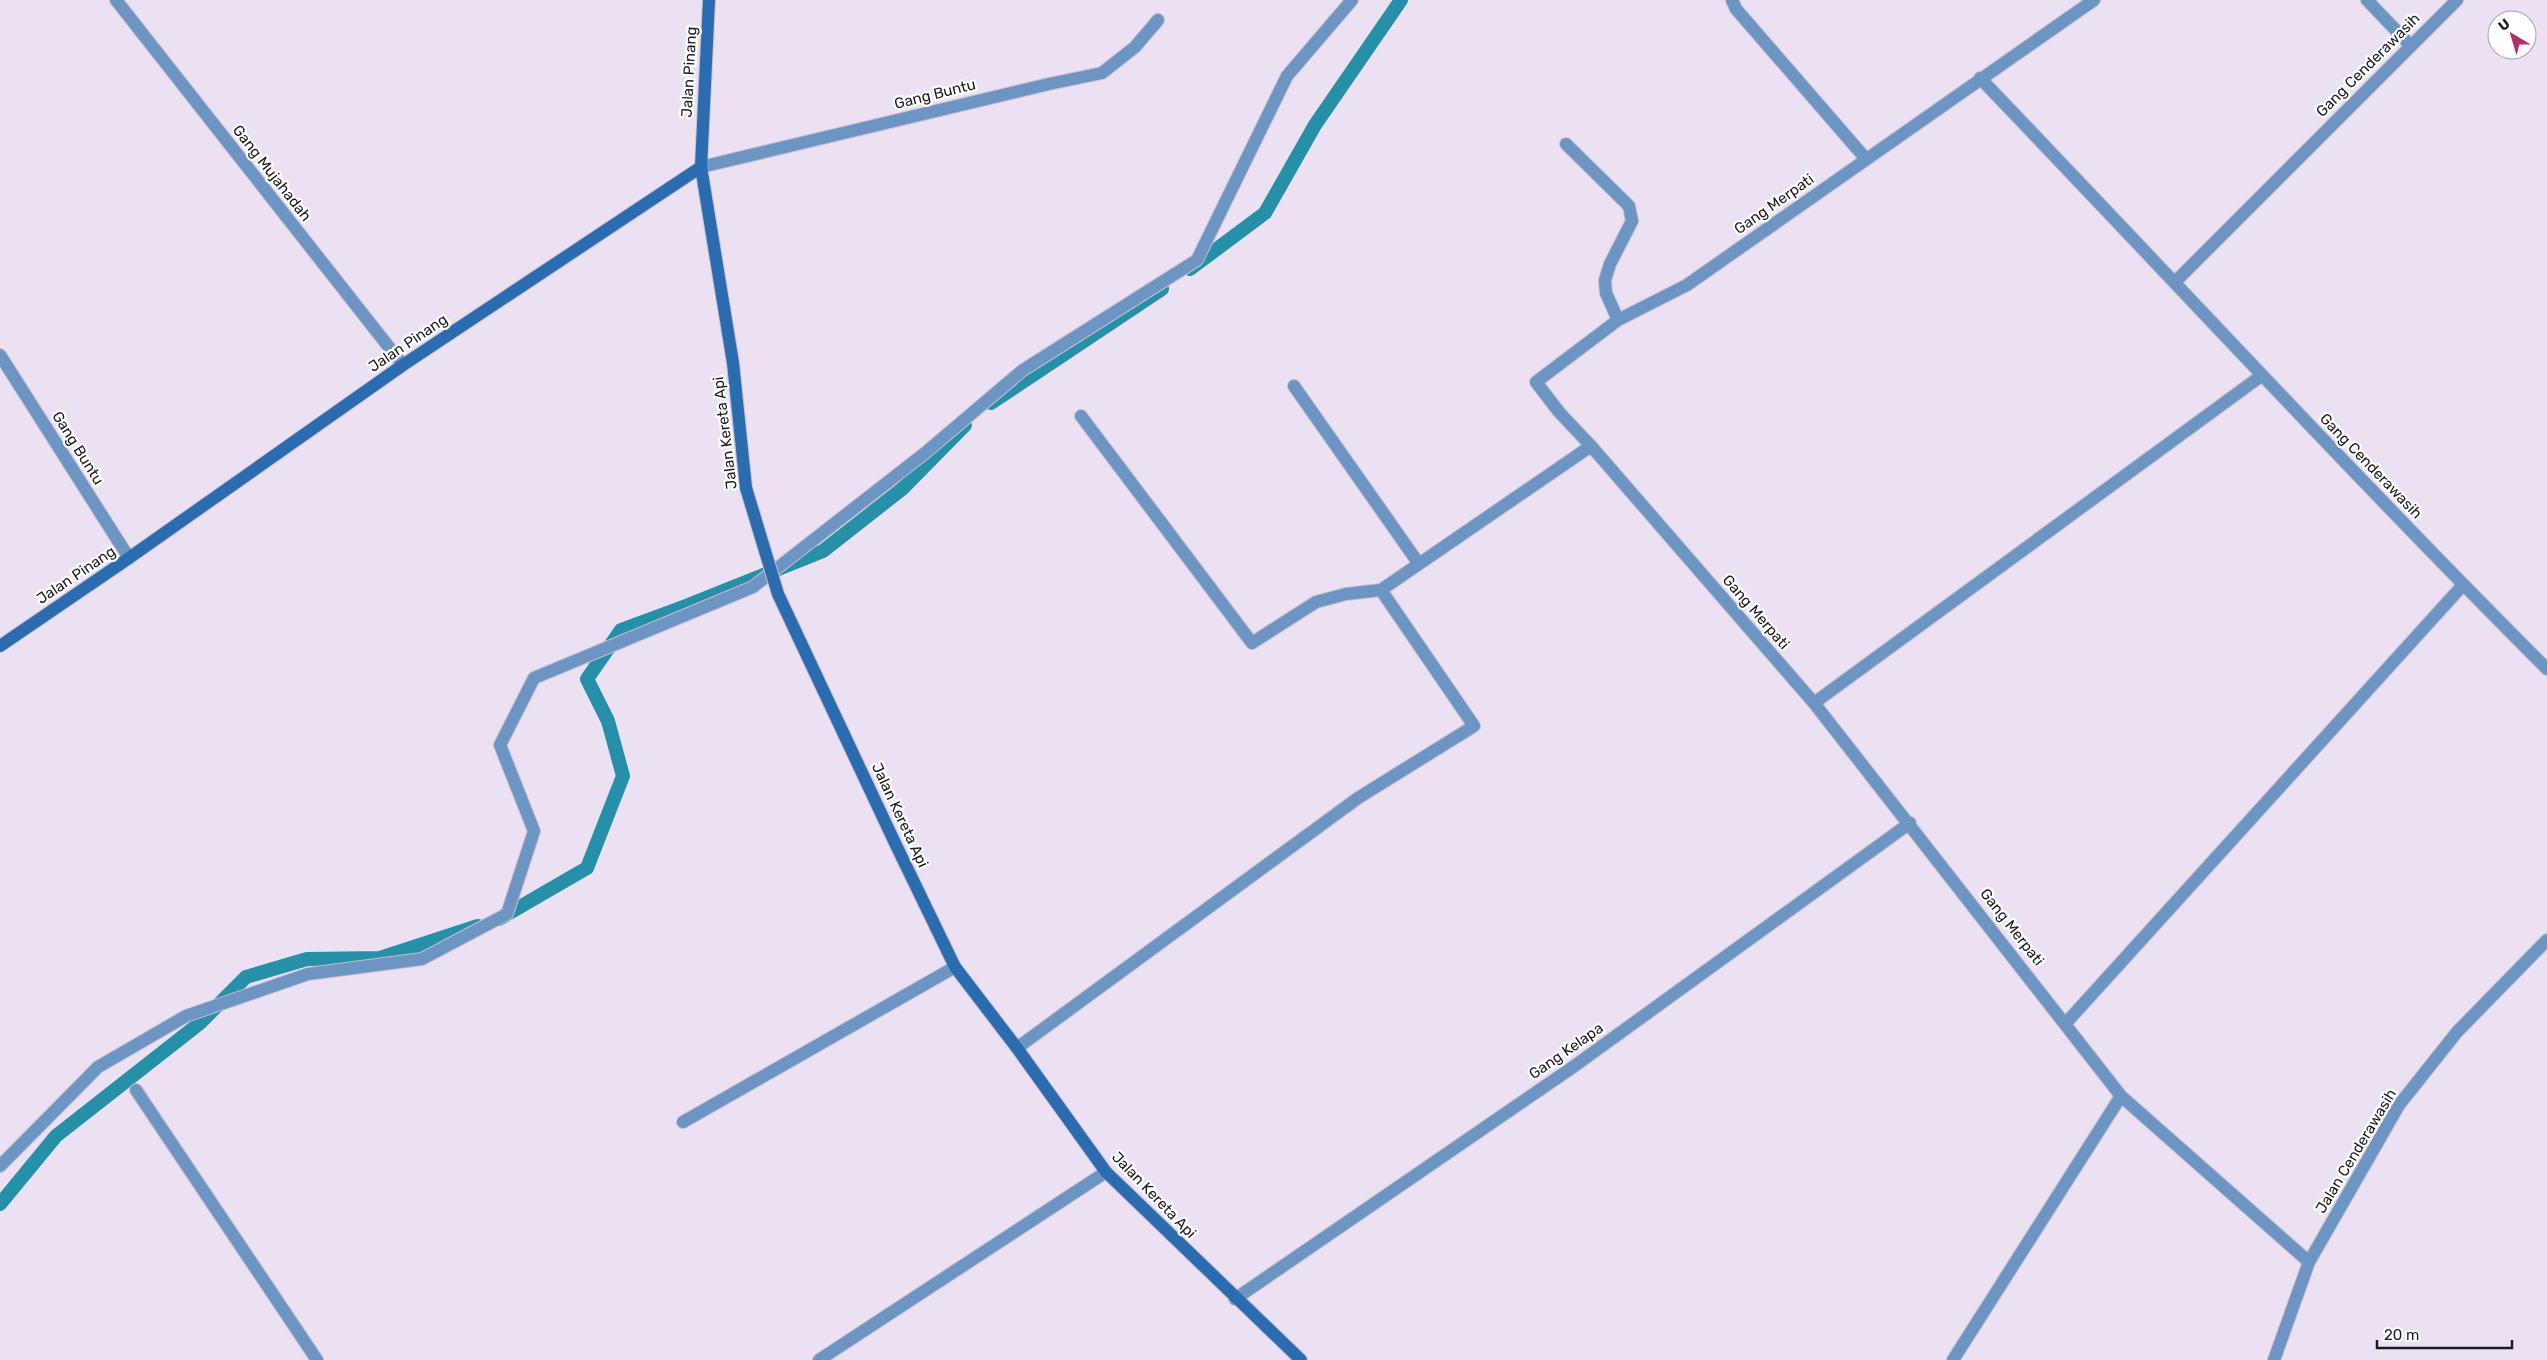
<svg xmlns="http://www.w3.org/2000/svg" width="2547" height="1360" font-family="Rubik,sans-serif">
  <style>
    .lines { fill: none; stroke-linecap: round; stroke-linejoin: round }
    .stream { stroke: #2590a7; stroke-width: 14 }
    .street-casing { stroke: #c6bdcd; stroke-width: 14 }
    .secondary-casing { stroke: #c6bdcd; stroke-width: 14 }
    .street { stroke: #6c95c4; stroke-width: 12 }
    .secondary { stroke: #2b6bb0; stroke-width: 12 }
    .secondary-bridge-casing { stroke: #c6bdcd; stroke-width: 14; stroke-linecap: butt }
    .secondary-bridge { stroke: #2b6bb0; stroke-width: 12 }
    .labels { text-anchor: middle; stroke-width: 4.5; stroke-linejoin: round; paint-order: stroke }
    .street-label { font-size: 15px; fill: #1e1a21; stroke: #fff }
  </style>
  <rect width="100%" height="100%" fill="#ebe1f3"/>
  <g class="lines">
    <path class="stream" d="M1190 269 1265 213 1315 125 1401 0
      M991 403 1162 289
      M499 919 587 868 623 776 608 721 587 679 621 630 686 606 823 551 902 489 965 425
      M0 1204 56 1136 200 1023 246 977 307 959 380 958 478 926"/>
    <defs>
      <path id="street" d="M116 0 403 365
        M1732 0 1736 9 1866 159
        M2094 0 1687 285 1618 320 1536 382 1559 412 1591 446 1814 703 2121 1096 2309 1262
        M2367 0 2410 45
        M1980 78C2169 275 2354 476 2547 669
        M1566 144 1629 206 1632 221 1610 264 1605 280 1606 293 1618 320
        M701 167 1049 84 1102 73 1135 47 1158 20
        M2175 282 2457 0
        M0 355 129 558
        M1294 386 1419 564
        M1081 416 1252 643 1316 602 1346 594 1381 590
        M1814 703 2261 376
        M2066 1023 2463 585
        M1017 1048 1358 798 1474 726 1381 590 1591 446
        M136 1090 317 1360
        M683 1122 955 967
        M0 1166 98 1067 186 1016 308 974 422 959 507 914 534 831 500 745 534 678 753 587 925 453 1023 370 1197 260 1287 76 1352 0
        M1235 1299 1573 1067 1910 823
        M819 1360 1106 1172
        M1953 1360 2121 1096
        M2274 1360 2309 1262 2399 1105 2457 1032 2547 940"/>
      <path id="secondary" d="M701 167 733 363 746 488
        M778 594 895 843 955 967 1017 1048 1106 1172 1301 1360
        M0 646 129 558 403 365 701 167 709 0"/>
    </defs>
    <use href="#street" class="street-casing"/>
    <use href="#secondary" class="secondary-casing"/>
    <use href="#street" class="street"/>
    <use href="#secondary" class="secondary"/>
    <defs>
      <path id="secondary-bridge" d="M746 488 778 594"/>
    </defs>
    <use href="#secondary-bridge" class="secondary-bridge-casing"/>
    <use href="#secondary-bridge" class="secondary-bridge"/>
  </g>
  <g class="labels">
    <g class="street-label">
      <text transform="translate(2368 65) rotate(-45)" y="5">Gang Cenderawasih</text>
      <text transform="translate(689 72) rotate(-87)" y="5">Jalan Pinang</text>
      <text transform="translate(935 94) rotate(-14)" y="5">Gang Buntu</text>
      <text transform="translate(272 173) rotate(52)" y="5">Gang Mujahadah</text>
      <text transform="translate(1774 204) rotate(-35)" y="5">Gang Merpati</text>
      <text transform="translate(408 343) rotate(-34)" y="5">Jalan Pinang</text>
      <text transform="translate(725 433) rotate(-97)" y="5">Jalan Kereta Api</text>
      <text transform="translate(78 448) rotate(58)" y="5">Gang Buntu</text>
      <text transform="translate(2371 466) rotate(46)" y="5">Gang Cenderawasih</text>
      <text transform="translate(76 575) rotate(-34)" y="5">Jalan Pinang</text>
      <text transform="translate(1756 612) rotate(49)" y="5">Gang Merpati</text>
      <text transform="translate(900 815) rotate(65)" y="5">Jalan Kereta Api</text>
      <text transform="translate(2012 927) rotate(52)" y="5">Gang Merpati</text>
      <text transform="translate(1566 1051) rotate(-35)" y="5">Gang Kelapa</text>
      <text transform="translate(2356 1151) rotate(-59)" y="5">Jalan Cenderawasih</text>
      <text transform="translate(1154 1195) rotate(46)" y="5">Jalan Kereta Api</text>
    </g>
  </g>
  <g transform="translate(2512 35) rotate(322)"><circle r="24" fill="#ffffff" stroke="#a5a3a6"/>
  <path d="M0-4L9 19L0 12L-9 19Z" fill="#b32d6f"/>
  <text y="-8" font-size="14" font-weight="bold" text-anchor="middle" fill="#1e1a21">U</text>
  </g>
  <path d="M2377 1340v8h135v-8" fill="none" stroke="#1e1a21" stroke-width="2.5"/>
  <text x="2384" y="1340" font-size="15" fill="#1e1a21" stroke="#ffffff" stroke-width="4" paint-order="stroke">20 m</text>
</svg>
